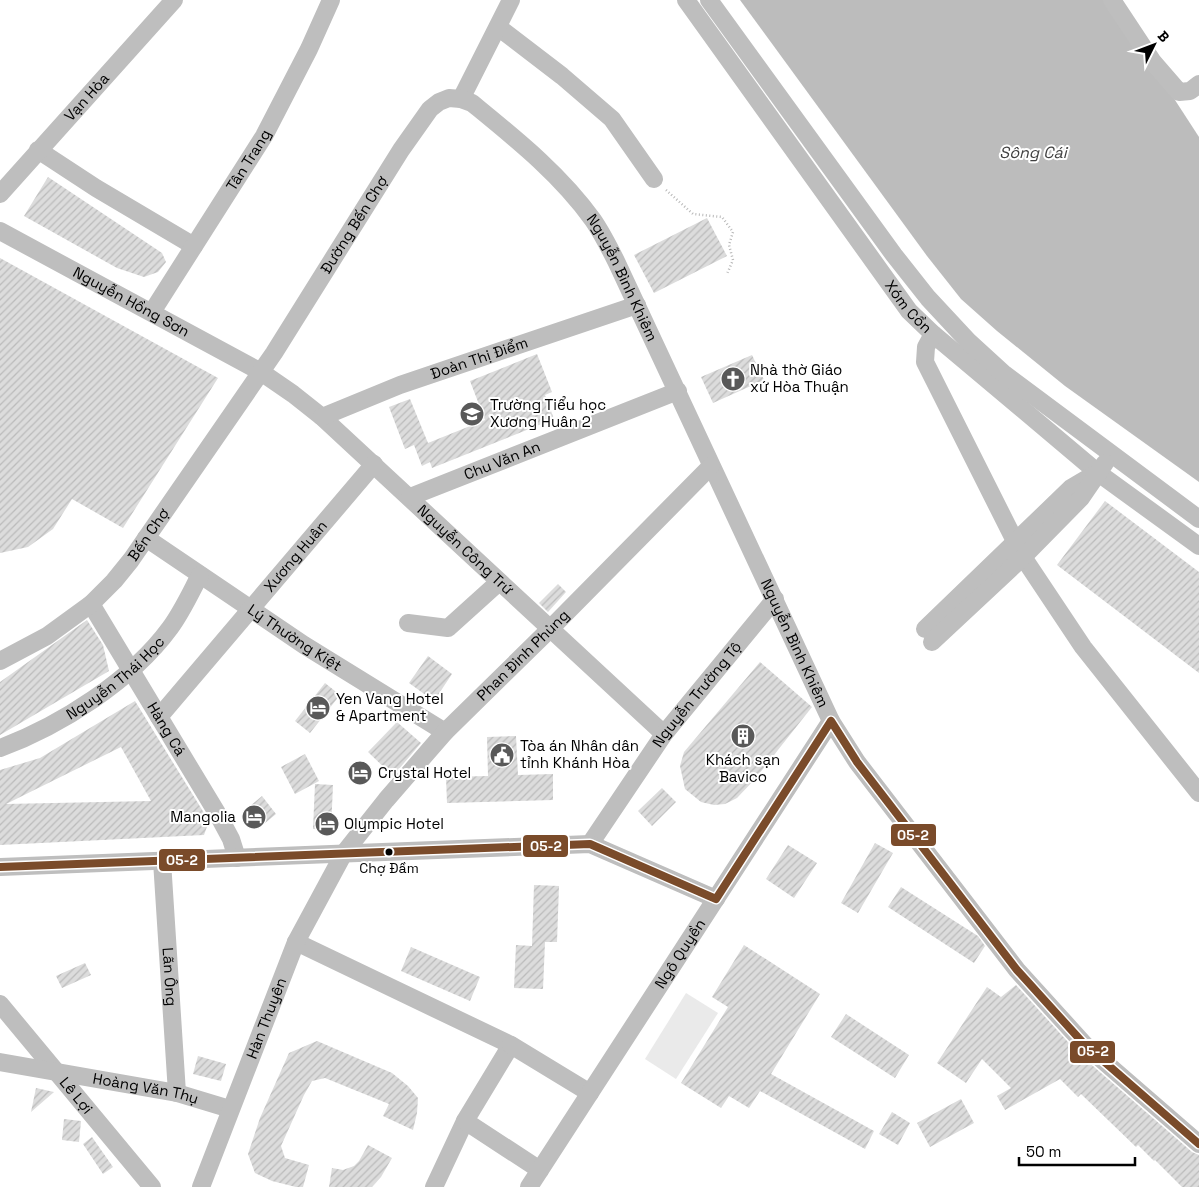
<svg xmlns="http://www.w3.org/2000/svg" width="1199" height="1187" font-family="'Space Grotesk',sans-serif">
  <style>
    .park { fill: #eaeaea }
    .water { fill: #bcbcbc }
    .building { fill: url(#building-hatch); fill-rule: evenodd }
    .lines { fill: none; stroke-linecap: round; stroke-linejoin: round }
    .path { stroke: #b8b8b8; stroke-width: 2.5; stroke-dasharray: 1 2.5; stroke-linecap: butt }
    .minor { stroke: #bebebe; stroke-width: 18 }
    .bus-1-casing { stroke: #fff; stroke-width: 11 }
    .bus-1 { stroke: #7a4b2a; stroke-width: 8 }
    .bus-dot { fill: #000; stroke: #fff; stroke-width: 2 }
    .labels { text-anchor: middle; stroke-width: 4; stroke-linejoin: round; paint-order: stroke }
    .bus-label { font-size: 14px; fill: #000; stroke: #fff }
    .street-label { font-size: 15px; fill: #000; stroke: #fff }
    .poi-label { font-size: 15px; fill: #000; stroke: #fff; text-anchor: start }
    .water-label { font-size: 16px; font-style: italic; fill: #404040; stroke: #fff }
    .line-badge { stroke: #fff; stroke-width: 2 }
    .badge-label { font-size: 14px; text-anchor: middle; font-weight: bold; fill: #fff }
  </style>
  <defs>
    <pattern id="building-hatch" width="6" height="6" patternUnits="userSpaceOnUse" patternTransform="scale(1.25)"><rect width="6" height="6" fill="#dcdcdc"/><path d="M-1 1l2-2M0 6l6-6M5 7l2-2" fill="none" stroke="#bbb"/></pattern>
  </defs>
  <rect width="100%" height="100%" fill="#fff"/>
  <path class="park" d="M686 993 718 1013 676 1079 645 1059Z"/>
  <path class="water" d="M740 0H1110L1199 137V482L1065 386 997 331 961 299 927 256Z"/>
  <path class="building" d="M48 177 162 253 166 262 158 272 144 277 117 268 24 216Z
    M707 218 727 256 654 293 634 255Z
    M0 258 218 378 123 528 72 499 53 529 28 547 0 553Z
    M537 354 552 392 545 395 554 419 432 468 430 462 422 466 414 445 405 449 389 407 410 399 428 443 485 420 470 381Z
    M752 355 764 380 713 403 701 377Z
    M1105 501 1199 572V673L1057 565Z
    M558 584 566 592 548 612 539 603Z
    M87 620 103 645 109 671 0 735V682Z
    M428 656 452 674 434 701 409 683Z
    M760 662 812 707 755 779 737 798 725 804 714 805 701 802 685 789 680 766 684 752Z
    M325 683 340 695 310 733 295 721Z
    M135 701 209 821 204 835 0 845V770L40 758ZM121 747 151 801 6 804Z
    M397 722 421 743 393 776 368 752Z
    M516 736 518 775 553 774V800L447 803 446 777 488 776 487 737Z
    M305 754 319 781 295 794 281 767Z
    M315 784 333 785 331 830 313 829Z
    M662 788 676 802 652 826 638 811Z
    M262 796 276 814 258 829 244 811Z
    M875 843 893 853 858 913 841 903Z
    M788 845 817 863 794 898 766 879Z
    M534 885 559 886 557 942H545L543 989 514 988 516 945 532 946Z
    M901 887 978 936 985 946 974 963 888 907Z
    M744 945 820 994 771 1074 874 1131 865 1149 760 1091 749 1108 729 1096 721 1108 681 1083 728 1007 712 997Z
    M411 947 480 977 470 1001 401 971Z
    M85 963 91 975 62 988 56 976Z
    M1016 985 1078 1053 1192 1152 1199 1155V1187H1182L1155 1160 1154 1161 1138 1145 1136 1147 1081 1094 1078 1097 1060 1079 1005 1110 997 1096 1011 1088 982 1059 966 1083 937 1063 987 987 1001 997Z
    M846 1014 909 1055 895 1078 831 1037Z
    M317 1041 392 1073 408 1086 418 1098 417 1113 413 1130 383 1116 389 1104 325 1078 312 1081 304 1095 281 1146 285 1158 309 1165 303 1187H296L272 1181 255 1173 248 1154 260 1118 289 1053Z
    M198 1056 226 1064 221 1081 193 1074Z
    M36 1088 54 1092 31 1112Z
    M961 1099 974 1123 930 1147 917 1123Z
    M892 1112 910 1123 898 1145 879 1134Z
    M64 1119 81 1121 79 1142 62 1140Z
    M92 1137 113 1167 103 1174 83 1144Z
    M368 1145 392 1158 381 1177 372 1187H329L332 1168 343 1170 354 1166 359 1161Z"/>
  <g class="lines">
    <path class="path" d="M666 190 693 214 722 217 733 232 729 245 733 260 727 274"/>
    <g class="minor">
      <path id="s1" d="M686 0 909 311 933 334 1097 472 1199 546"/>
      <path d="M709 0 894 255 928 298 968 341 1003 373 1199 519"/>
      <path d="M1112 0 1153 62 1179 92 1190 91 1199 84"/>
      <path d="M498 27 562 76 612 119 654 179"/>
      <path d="M461 99 511 0"/>
      <path d="M38 150 96 188 194 246"/>
      <path id="s2" d="M0 194 174 0"/>
      <path id="s3" d="M0 231 261 372 293 394 322 417 664 734"/>
      <path id="s4" d="M152 312 264 136 309 49 331 0"/>
      <path d="M933 334 926 347 925 362 1023 557 1083 647 1199 793"/>
      <path id="s5" d="M322 417 400 385 637 305"/>
      <path id="s6" d="M410 497 678 391"/>
      <path id="s7" d="M146 538 304 645 445 732"/>
      <path id="s8" d="M91 604 217 813 231 839 237 858"/>
      <path d="M408 623 448 628 499 582"/>
      <path d="M925 629 1071 488 1093 475"/>
      <path d="M932 642 1023 557 1081 498 1105 463"/>
      <path id="s9" d="M0 661 47 636 91 604 114 581 131 560 274 353 401 150 430 109 439 102 449 98 461 99 472 103C516 139 560 174 593 220 602 233 609 247 616 261L831 721 857 762 1017 970 1085 1045 1199 1144"/>
      <path id="s10" d="M159 717 374 464"/>
      <path id="s11" d="M0 748C60 726 132 680 170 628 182 612 191 592 200 575"/>
      <path id="s12" d="M590 844 664 734 775 599"/>
      <path id="s13" d="M162 861 177 1093"/>
      <path d="M0 867 590 844 716 899"/>
      <path d="M296 942 511 1045 465 1121 434 1187"/>
      <path id="s14" d="M0 1004 152 1187"/>
      <path d="M511 1045 590 1093"/>
      <path id="s15" d="M0 1062 177 1093 230 1109"/>
      <path d="M465 1121 540 1170"/>
      <path id="s16" d="M201 1187 296 942 344 853 386 800 445 732 550 629 711 466"/>
      <path id="s17" d="M529 1187 831 721"/>
    </g>
    <defs>
      <path id="bus-1" d="M831 721 857 762 1017 970 1085 1045 1199 1144
        M0 867 590 844 716 899
        M716 899 831 721"/>
    </defs>
    <use href="#bus-1" class="bus-1-casing"/>
    <use href="#bus-1" class="bus-1"/>
  </g>
  <defs>
    <symbol id="church-disc" viewBox="-11 -11 22 22"><circle r="9.5" fill="#595959" stroke="#fff"/><path d="M-1.2-6h2.4v3.5h3.3v2.4h-3.3V6h-2.4V-.1h-3.3v-2.4h3.3Z" fill="#fff"/></symbol>
    <symbol id="school-disc" viewBox="-11 -11 22 22"><circle r="9.5" fill="#595959" stroke="#fff"/><path d="M0-5L7-2L0 1L-7-2ZM-4 1L0 2.5L4 1V4Q0 6-4 4Z" fill="#fff"/></symbol>
    <symbol id="hotel-disc" viewBox="-11 -11 22 22"><circle r="9.5" fill="#595959" stroke="#fff"/><path d="M-6-4.5h1.5V1H6V5H4.5V3h-9V5H-6ZM-4 0a1.8 1.8 0 1 1 3.6 0ZM.5 0V-2.5h3Q6-2.5 6 0Z" fill="#fff"/></symbol>
    <symbol id="building-disc" viewBox="-11 -11 22 22"><circle r="9.5" fill="#595959" stroke="#fff"/><path d="M-4-6H4V6H1V3H-1V6H-4ZM-2.5-4.3h1.7v1.8h-1.7ZM.8-4.3h1.7v1.8H.8ZM-2.5-1h1.7V.8h-1.7ZM.8-1h1.7V.8H.8Z" fill="#fff"/></symbol>
    <symbol id="civic-disc" viewBox="-11 -11 22 22"><circle r="9.5" fill="#595959" stroke="#fff"/><path d="M-.6-6.5H3V-4.5H.6V-3L4-1V1h2V6H-6V1h2V-1L-.6-3ZM-1.2 2.5V6h2.4V2.5Z" fill="#fff"/></symbol>
  </defs>
  <g fill-rule="evenodd">
    <use href="#church-disc" x="719" y="365" width="28" height="28"/>
    <use href="#school-disc" x="458" y="400" width="28" height="28"/>
    <use href="#hotel-disc" x="304" y="694" width="28" height="28"/>
    <use href="#building-disc" x="729" y="722" width="28" height="28"/>
    <use href="#civic-disc" x="488" y="741" width="28" height="28"/>
    <use href="#hotel-disc" x="346" y="759" width="28" height="28"/>
    <use href="#hotel-disc" x="240" y="803" width="28" height="28"/>
    <use href="#hotel-disc" x="313" y="810" width="28" height="28"/>
  </g>
  <circle class="bus-dot" cx="389" cy="852" r="4.5"/>
  <g class="labels">
    <g class="bus-label">
      <text x="389" y="873">Chợ Đầm</text>
    </g>
    <g class="street-label">
      <text dy="5" stroke="none"><textPath href="#s2" startOffset="130">Vạn Hòa</textPath></text>
      <text dy="5" stroke="none"><textPath href="#s4" startOffset="180">Tân Trang</textPath></text>
      <text dy="5" stroke="none"><textPath href="#s9" startOffset="570">Đường Bến Chợ</textPath></text>
      <text dy="5" stroke="none"><textPath href="#s9" startOffset="988">Nguyễn Bình Khiêm</textPath></text>
      <text dy="5" stroke="none"><textPath href="#s3" startOffset="149">Nguyễn Hồng Sơn</textPath></text>
      <text dy="5" stroke="none"><textPath href="#s1" startOffset="379">Xóm Cồn</textPath></text>
      <text dy="5" stroke="none"><textPath href="#s5" startOffset="168">Đoàn Thị Điểm</textPath></text>
      <text dy="5" stroke="none"><textPath href="#s6" startOffset="99">Chu Văn An</textPath></text>
      <text dy="5" stroke="none"><textPath href="#s9" startOffset="198">Bến Chợ</textPath></text>
      <text dy="5" stroke="none"><textPath href="#s3" startOffset="568">Nguyễn Công Trứ</textPath></text>
      <text dy="5" stroke="none"><textPath href="#s10" startOffset="211">Xương Huân</textPath></text>
      <text dy="5" stroke="none"><textPath href="#s7" startOffset="179">Lý Thường Kiệt</textPath></text>
      <text dy="5" stroke="none"><textPath href="#s9" startOffset="1392">Nguyễn Bình Khiêm</textPath></text>
      <text dy="5" stroke="none"><textPath href="#s16" startOffset="631">Phan Đình Phùng</textPath></text>
      <text dy="5" stroke="none"><textPath href="#s11" startOffset="136">Nguyễn Thái Học</textPath></text>
      <text dy="5" stroke="none"><textPath href="#s12" startOffset="184">Nguyễn Trường Tộ</textPath></text>
      <text dy="5" stroke="none"><textPath href="#s8" startOffset="146">Hàng Cá</textPath></text>
      <text dy="5" stroke="none"><textPath href="#s17" startOffset="278">Ngô Quyền</textPath></text>
      <text dy="5" stroke="none"><textPath href="#s13" startOffset="116">Lãn Ông</textPath></text>
      <text dy="5" stroke="none"><textPath href="#s16" startOffset="181">Hàn Thuyên</textPath></text>
      <text dy="5" stroke="none"><textPath href="#s15" startOffset="148">Hoàng Văn Thụ</textPath></text>
      <text dy="5" stroke="none"><textPath href="#s14" startOffset="119">Lê Lợi</textPath></text>
    </g>
    <g class="poi-label">
      <text x="750" y="375">Nhà thờ Giáo<tspan x="750" dy="17">xứ Hòa Thuận</tspan></text>
      <text x="490" y="410">Trường Tiểu học<tspan x="490" dy="17">Xương Huân 2</tspan></text>
      <text x="336" y="704">Yen Vang Hotel<tspan x="336" dy="17">&amp; Apartment</tspan></text>
      <text x="520" y="751">Tòa án Nhân dân<tspan x="520" dy="17">tỉnh Khánh Hòa</tspan></text>
      <text x="743" y="765" text-anchor="middle">Khách sạn<tspan x="743" dy="17">Bavico</tspan></text>
      <text x="378" y="778">Crystal Hotel</text>
      <text x="236" y="822" text-anchor="end">Mangolia</text>
      <text x="344" y="829">Olympic Hotel</text>
    </g>
    <g class="water-label">
      <text x="1033" y="158">Sông Cái</text>
    </g>
  </g>
  <g class="line-badge">
    <rect x="890" y="823" width="47" height="24" rx="5" fill="#7a4b2a"/>
    <rect x="522" y="834" width="47" height="24" rx="5" fill="#7a4b2a"/>
    <rect x="158" y="848" width="48" height="24" rx="5" fill="#7a4b2a"/>
    <rect x="1069" y="1040" width="47" height="24" rx="5" fill="#7a4b2a"/>
  </g>
  <g class="badge-label">
    <text x="913" y="840">05-2</text>
    <text x="546" y="851">05-2</text>
    <text x="182" y="865">05-2</text>
    <text x="1093" y="1056">05-2</text>
  </g>
  <g transform="translate(1154 45) rotate(48)" stroke="#ffffff" stroke-width="4" paint-order="stroke">
  <path d="M0-4L9 19L0 12L-9 19Z" fill="#000000"/>
  <text y="-8" font-size="14" font-weight="bold" text-anchor="middle" fill="#000000">B</text>
  </g>
  <path d="M1019 1157v8h116v-8" fill="none" stroke="#000000" stroke-width="2.5"/>
  <text x="1026" y="1157" font-size="15" fill="#000000" stroke="#ffffff" stroke-width="4" paint-order="stroke">50 m</text>
</svg>
